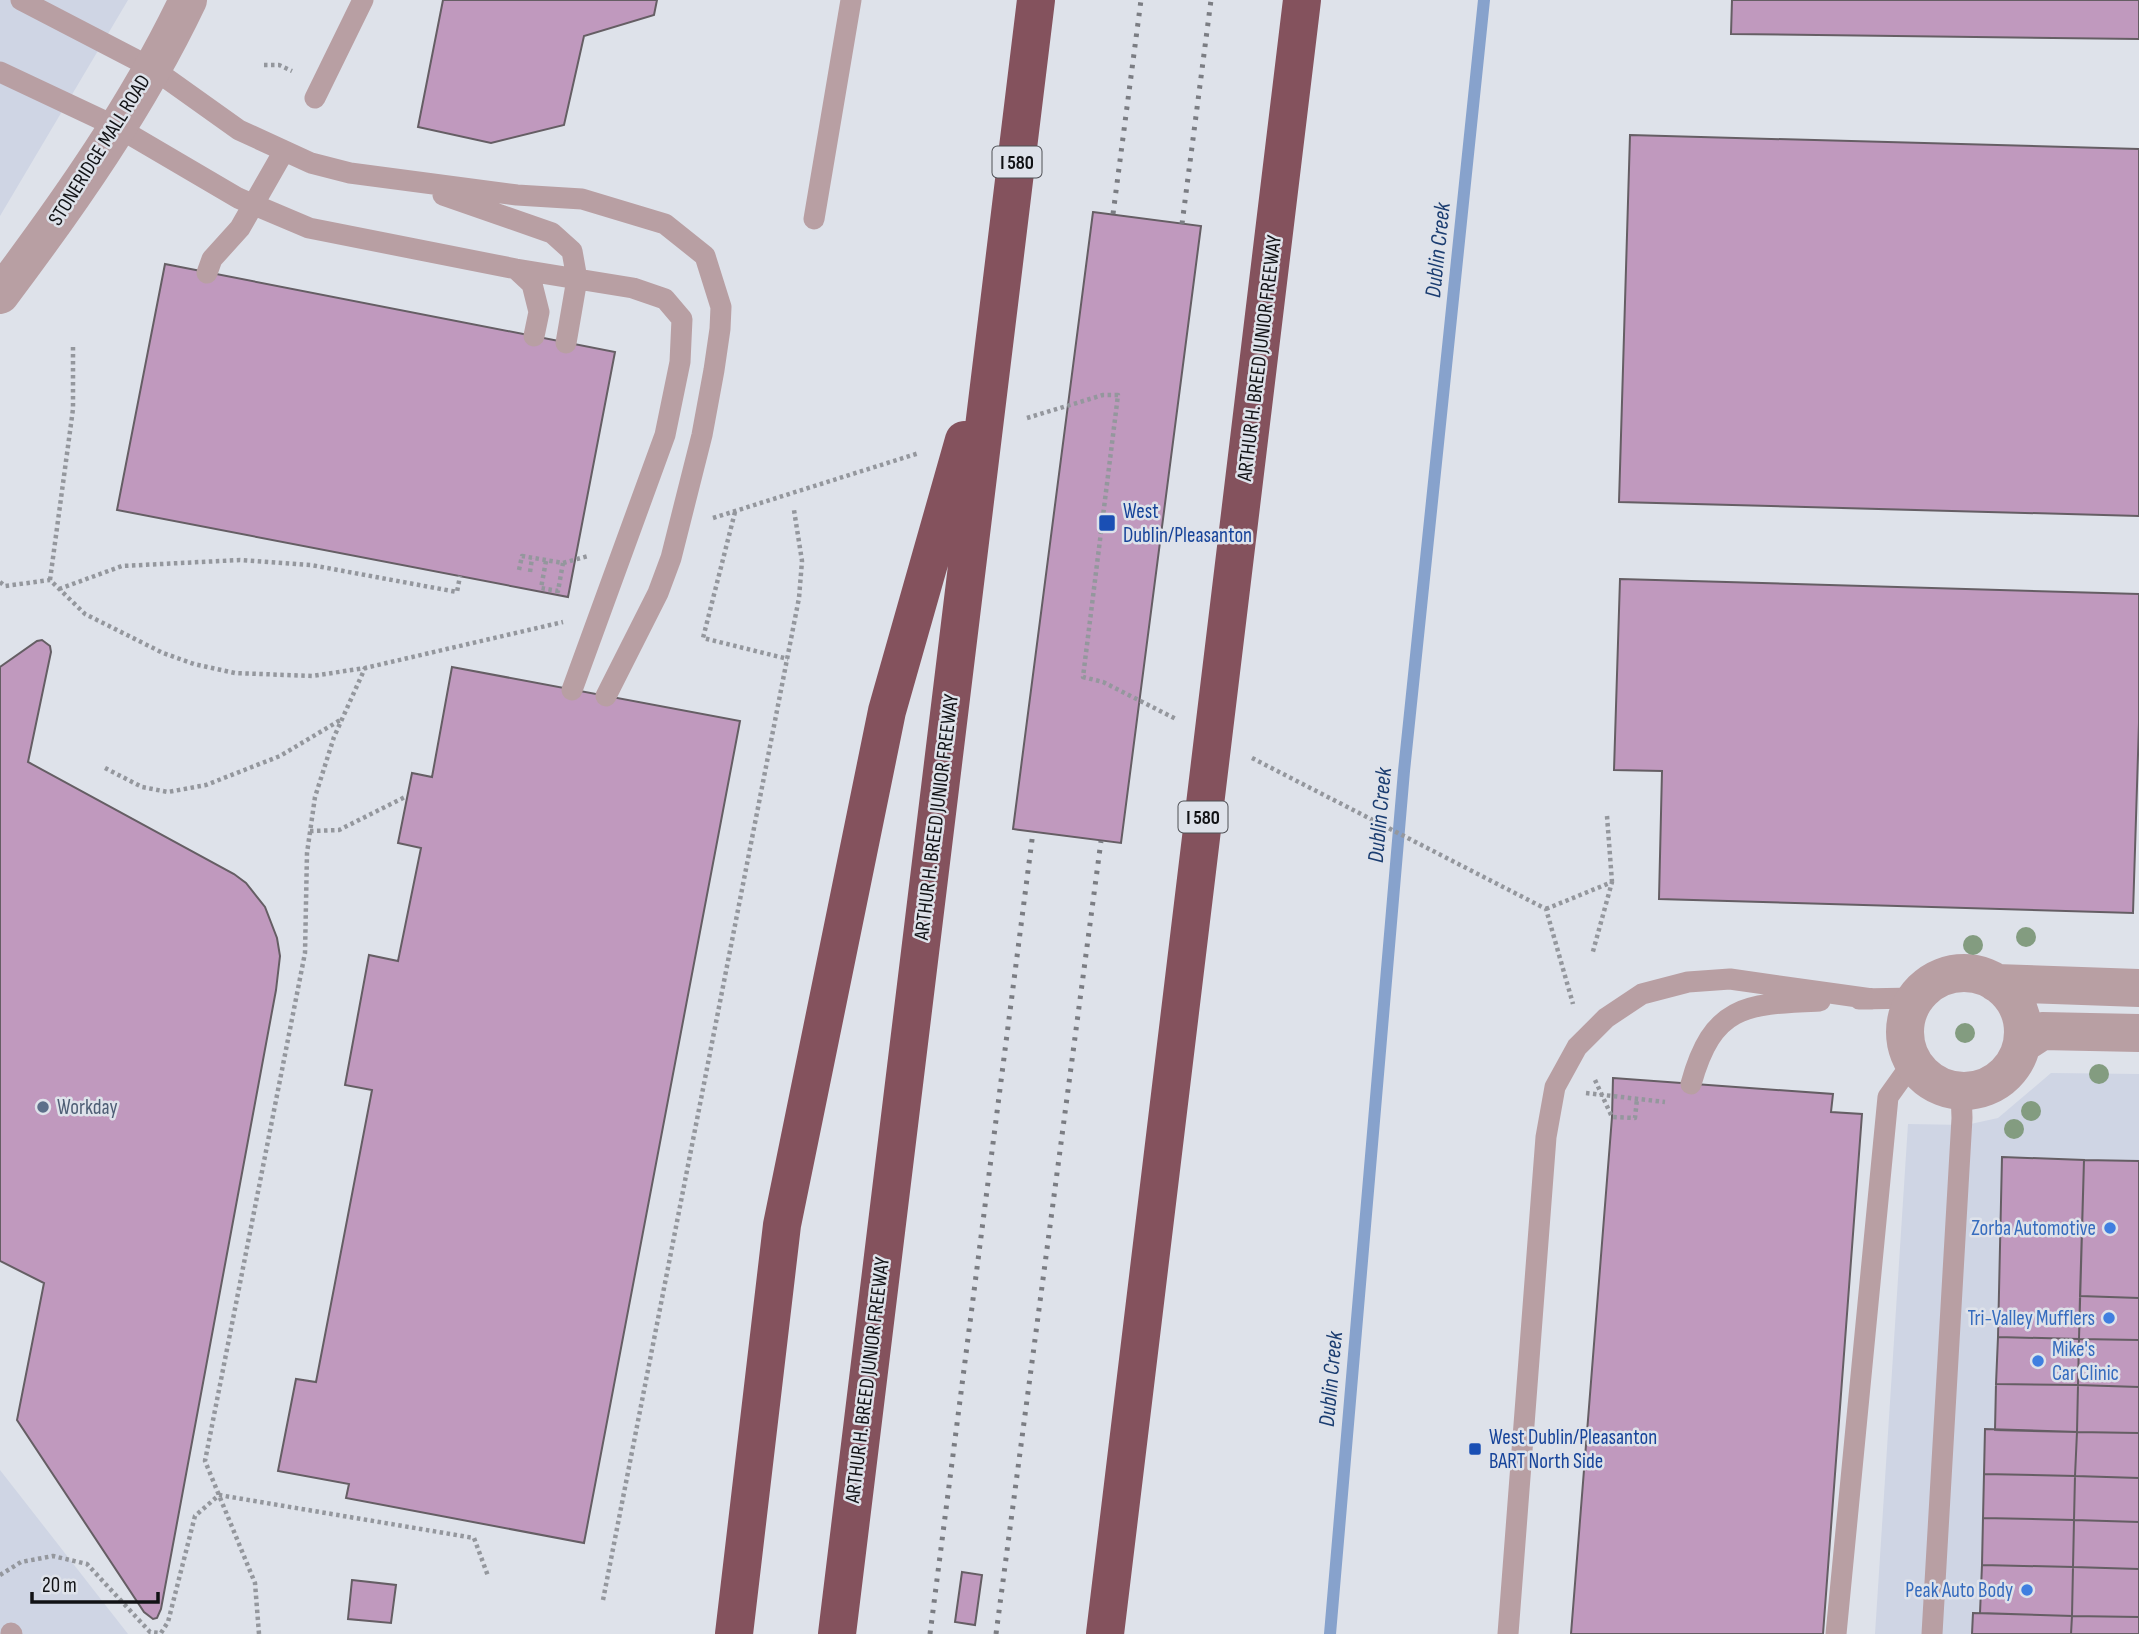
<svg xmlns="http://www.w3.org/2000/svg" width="2139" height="1634" font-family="'Sofia Sans Condensed',sans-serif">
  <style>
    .built { fill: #cfd5e4 }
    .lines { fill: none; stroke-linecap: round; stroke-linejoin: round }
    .stream { stroke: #87a2cc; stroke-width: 12 }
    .building { fill: #c099be; stroke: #655e64; stroke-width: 2 }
    .path { stroke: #94979d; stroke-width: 4.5; stroke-dasharray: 3.5 3.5; stroke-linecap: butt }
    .lane { stroke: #b89fa3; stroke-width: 21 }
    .street { stroke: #b89fa3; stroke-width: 38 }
    .highway { stroke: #84525d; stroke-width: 38 }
    .rail { stroke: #7b7d83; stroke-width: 5; stroke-dasharray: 3.5 7; stroke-linecap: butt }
    .tree { fill: #839c80 }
    .transit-dot { fill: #1a4fb4; stroke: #dee2ea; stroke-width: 2.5 }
    .service-dot { fill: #5c6f8a; stroke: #dee2ea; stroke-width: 2.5 }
    .shop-dot { fill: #3f7fe0; stroke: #dee2ea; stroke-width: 2.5 }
    .labels { text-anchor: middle; stroke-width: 5; stroke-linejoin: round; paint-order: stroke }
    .shield { fill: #dee2ea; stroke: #4e5055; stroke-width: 2 }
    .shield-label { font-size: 19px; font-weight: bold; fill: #111215 }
    .street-label { font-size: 21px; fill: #111215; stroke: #dee2ea }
    .transit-label { font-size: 21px; fill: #164399; stroke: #dee2ea; text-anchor: start }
    .service-label { font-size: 21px; fill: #4e5e75; stroke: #dee2ea; text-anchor: start }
    .shop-label { font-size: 21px; fill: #366cbe; stroke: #dee2ea; text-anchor: end }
    .water-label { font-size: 23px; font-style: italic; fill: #1b3d71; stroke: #dee2ea }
  </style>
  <rect width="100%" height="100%" fill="#dee2ea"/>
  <path class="built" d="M0 0H128L0 216Z
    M2051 1073 2139 1074V1634H1875L1908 1124 1966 1125 1998 1118Z
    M0 1470 128 1634H0Z"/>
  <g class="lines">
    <path class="stream" d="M1330 1634 1404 771 1484 0"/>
  </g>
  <path class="building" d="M443 0H657L654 15 584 36 564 125 491 143 418 127Z
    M1732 0H2139V39L1731 34Z
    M1630 135 2139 149V516L1619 502Z
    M1093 212 1201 226 1121 843 1013 829Z
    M165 264 615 352 568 597 117 510Z
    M1620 579 2139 594V723L2133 913 1659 899 1662 771 1614 770Z
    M42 640 50 646 51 652 28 762 234 874 246 883 265 907 277 938 280 956 276 990 161 1609 157 1618 153 1619 144 1612 17 1420 44 1283 0 1261V667L37 641Z
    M452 667 740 721 584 1543 346 1498 349 1484 278 1471 296 1379 316 1382 372 1090 345 1085 369 955 398 961 421 848 398 843 412 773 432 777Z
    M1613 1078 1833 1094 1831 1112 1862 1114 1823 1634H1571L1612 1117Z
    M2002 1157 2084 1160 2079 1339 1998 1337Z
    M2084 1160 2139 1161V1298L2080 1296Z
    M2080 1296 2139 1298V1340L2079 1339Z
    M1998 1337 2079 1339 2078 1385 1996 1384Z
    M2079 1339 2139 1340V1387L2078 1385Z
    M1996 1384 2078 1385 2077 1432 1995 1430Z
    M2078 1385 2139 1387V1433L2077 1432Z
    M1985 1429 2077 1432 2075 1476 1984 1474Z
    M2077 1432 2139 1433V1478L2075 1476Z
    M1984 1474 2075 1476 2074 1520 1983 1518Z
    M2075 1476 2139 1478V1522L2074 1520Z
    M1983 1518 2074 1520 2073 1567 1982 1565Z
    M2074 1520 2139 1522V1569L2073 1567Z
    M1982 1565 2073 1567 2072 1616 1980 1613Z
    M2073 1567 2139 1569V1617L2072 1616Z
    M962 1572 982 1575 975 1625 955 1622Z
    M352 1580 396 1585 391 1623 348 1619Z
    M1973 1613 2072 1616 2071 1634H1972Z
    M2072 1616 2139 1617V1634H2071Z"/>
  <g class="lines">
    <path class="path" d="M264 65H279L292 71
      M1027 418 1103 395H1118L1083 677 1103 682 1176 719
      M735 512 703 638 788 659
      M713 518 919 453
      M546 561 541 588 558 591 563 563
      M519 570 522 556 563 563 588 556
      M530 572 532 558
      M50 580 73 409V345
      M0 582 5 586 50 580 85 614 163 653 194 664 235 673 312 676 365 668 563 622
      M59 589 122 566 240 560 311 565 457 592 460 576
      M1252 758 1546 909 1573 1004
      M105 768 142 787 168 792 206 785 280 756 342 719
      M1607 816 1612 882
      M310 831 339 830 407 796
      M1546 909 1612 882 1592 955
      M1595 1080 1612 1117 1635 1118 1637 1099
      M1586 1093 1665 1102
      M0 1575 21 1562 53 1556 87 1564 150 1632 161 1633 168 1622 195 1516 219 1495 474 1538 488 1576
      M603 1600 799 598 802 561 794 510
      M259 1634 255 1583 205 1461 305 953 307 853 315 797 334 737 365 668"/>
    <path class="lane" d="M21 0 152 68 239 130 311 163 350 173 517 195 582 199 665 224 705 256 721 307 720 329 714 370 702 435 671 558 658 593 606 696
      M0 72 117 127 238 198 309 228 516 269 633 288 665 299 682 319 680 362 665 435 572 690
      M315 98 363 0
      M443 195 552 233 572 251 577 279 566 343
      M814 219 851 0
      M516 269 532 284 539 312 534 336
      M207 273 212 259 240 228 284 151
      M1859 999 1915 998
      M1691 1084C1713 1004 1746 1004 1820 1001
      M11 1633 12 1634
      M1508 1634 1546 1137 1555 1087 1577 1047 1606 1018 1642 994 1688 982 1730 979 1872 999
      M1836 1634 1888 1097 1913 1062
      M1932 1634 1962 1118 1961 1091"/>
    <path class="street" d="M0 295C70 202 138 105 188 0
      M1905 1032a59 59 0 1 1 118 0a59 59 0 1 1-118 0Z
      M1996 983 2139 988
      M2022 1044 2042 1031 2139 1033"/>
    <path class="highway" d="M734 1634 782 1225 887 711 964 440
      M837 1634 1036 0
      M1105 1634 1302 0"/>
    <path class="rail" d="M1113 214 1141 0
      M1182 224 1211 0
      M930 1634 1033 832
      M996 1634 1101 841"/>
  </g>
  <g class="tree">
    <circle cx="2026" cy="937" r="10"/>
    <circle cx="1973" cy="945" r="10"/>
    <circle cx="1965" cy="1033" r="10"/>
    <circle cx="2099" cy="1074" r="10"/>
    <circle cx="2031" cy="1111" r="10"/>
    <circle cx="2014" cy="1129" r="10"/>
  </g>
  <g class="transit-dot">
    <rect x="1098" y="514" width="18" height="18" rx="3.5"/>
    <rect x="1468" y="1442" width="14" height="14" rx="3.5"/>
  </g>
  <circle class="service-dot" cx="43" cy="1107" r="7"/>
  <g class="shop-dot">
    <circle cx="2110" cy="1228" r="7"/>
    <circle cx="2109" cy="1318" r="7"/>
    <circle cx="2038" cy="1361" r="7"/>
    <circle cx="2027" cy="1590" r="7"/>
  </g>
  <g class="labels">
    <g class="shield">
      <rect x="992.5" y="146.5" width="49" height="31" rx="5"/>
      <rect x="1178.5" y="801.5" width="49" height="31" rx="5"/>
    </g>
    <g class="shield-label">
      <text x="1017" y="169">I 580</text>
      <text x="1203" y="824">I 580</text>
    </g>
    <g class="street-label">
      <text transform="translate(99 150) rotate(-58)" y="7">STONERIDGE MALL ROAD</text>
      <text transform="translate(1259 358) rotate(-83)" y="7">ARTHUR H. BREED JUNIOR FREEWAY</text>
      <text transform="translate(936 817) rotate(-83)" y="7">ARTHUR H. BREED JUNIOR FREEWAY</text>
      <text transform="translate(867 1380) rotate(-83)" y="7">ARTHUR H. BREED JUNIOR FREEWAY</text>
    </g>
    <g class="transit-label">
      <text x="1123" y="518">West<tspan x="1123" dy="24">Dublin/Pleasanton</tspan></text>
      <text x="1489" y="1444">West Dublin/Pleasanton<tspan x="1489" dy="24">BART North Side</tspan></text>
    </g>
    <g class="service-label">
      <text x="57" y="1114">Workday</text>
    </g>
    <g class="shop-label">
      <text x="2096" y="1235">Zorba Automotive</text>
      <text x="2095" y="1325">Tri-Valley Mufflers</text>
      <text x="2052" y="1356" text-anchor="start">Mike's<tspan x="2052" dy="24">Car Clinic</tspan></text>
      <text x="2013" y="1597">Peak Auto Body</text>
    </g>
    <g class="water-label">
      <text transform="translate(1437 250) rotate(-84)" y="8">Dublin Creek</text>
      <text transform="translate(1379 815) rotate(-85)" y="8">Dublin Creek</text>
      <text transform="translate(1330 1379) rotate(-85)" y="8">Dublin Creek</text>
    </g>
  </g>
  <path d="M32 1592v10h126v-10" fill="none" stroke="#111215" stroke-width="3.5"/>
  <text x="42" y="1592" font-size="21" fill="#111215" stroke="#dee2ea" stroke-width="5" paint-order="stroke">20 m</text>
</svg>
